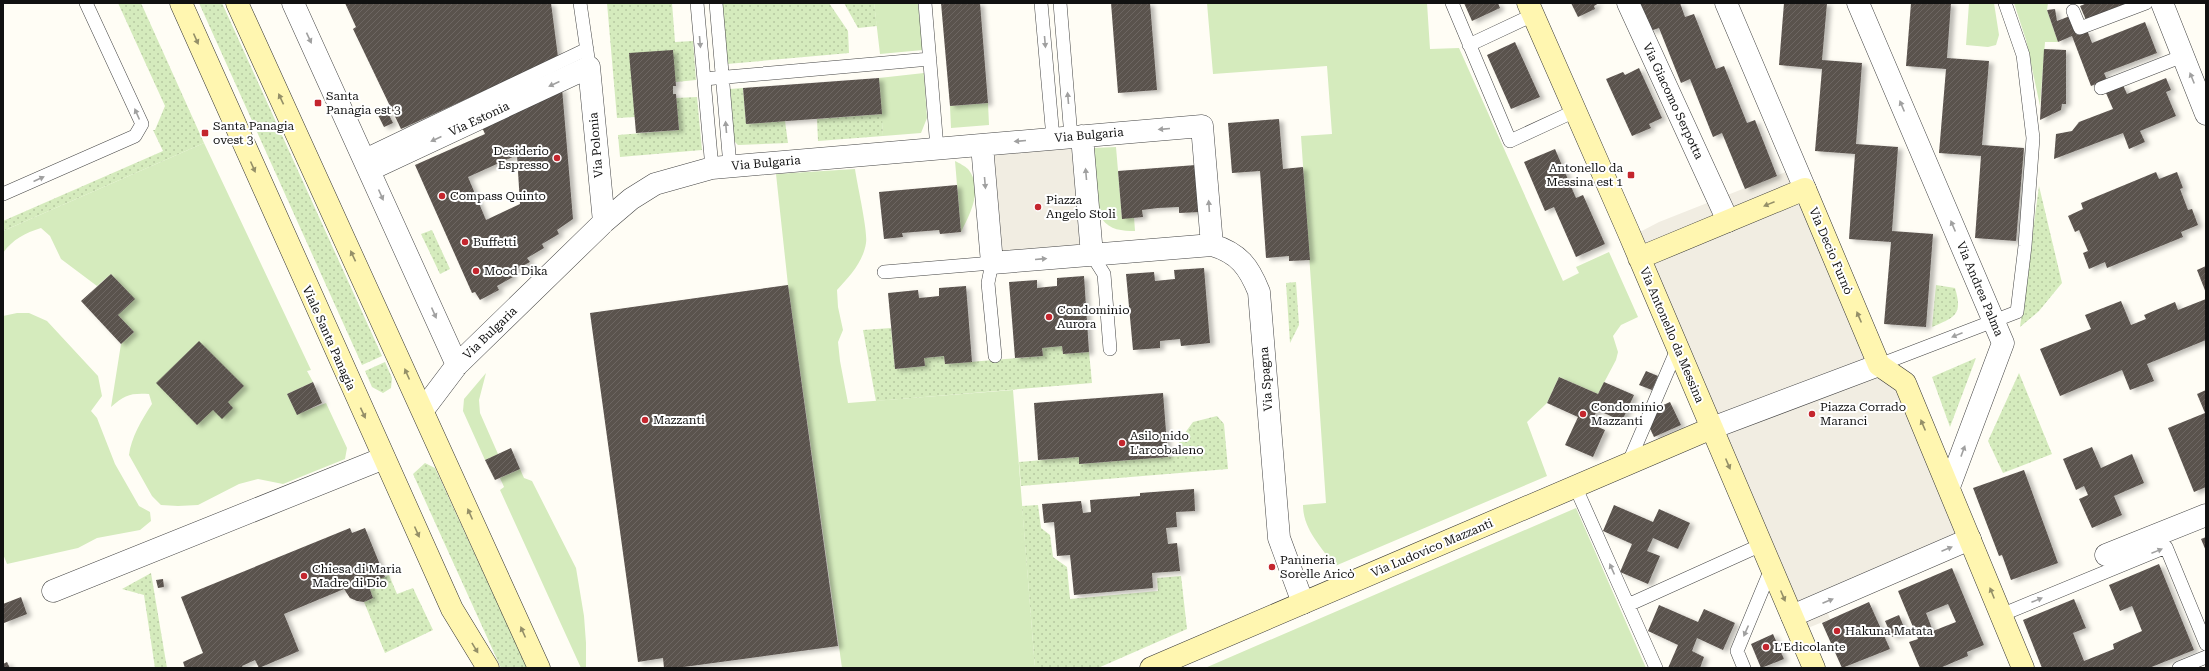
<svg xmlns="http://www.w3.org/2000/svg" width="2209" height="671" font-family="'Roboto Serif',serif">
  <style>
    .grass { fill: #d5ebbd }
    .garden { fill: url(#garden-dots) }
    .plaza { fill: #f1ede2 }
    .building { fill: url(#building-hatch); fill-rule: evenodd; filter: url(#shadow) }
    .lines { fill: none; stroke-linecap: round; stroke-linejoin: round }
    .lane-casing { stroke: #444; stroke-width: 14 }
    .street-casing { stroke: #444; stroke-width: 23 }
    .secondary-casing { stroke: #333; stroke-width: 23 }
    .lane { stroke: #fff; stroke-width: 13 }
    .street { stroke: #fff; stroke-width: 22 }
    .secondary { stroke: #fff6b0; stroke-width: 22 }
    .oneway { fill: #a0a0a0 }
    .oneway2 { fill: #948f68 }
    .poi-dot { fill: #c4262e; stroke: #fff; stroke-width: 1.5 }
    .labels { text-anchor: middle; stroke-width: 4; stroke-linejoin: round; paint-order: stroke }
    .poi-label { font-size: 12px; fill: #111; stroke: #fff; text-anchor: start }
    .street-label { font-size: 12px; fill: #111; stroke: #fff }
  </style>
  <defs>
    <pattern id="garden-dots" width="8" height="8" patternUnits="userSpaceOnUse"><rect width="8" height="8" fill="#d5ebbd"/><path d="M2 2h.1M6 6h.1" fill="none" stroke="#b6c8a1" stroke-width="1.8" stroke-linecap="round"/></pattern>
    <pattern id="building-hatch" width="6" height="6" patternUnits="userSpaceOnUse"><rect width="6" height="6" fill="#5a524d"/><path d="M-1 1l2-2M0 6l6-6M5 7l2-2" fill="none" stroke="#6d6662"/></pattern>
    <filter id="shadow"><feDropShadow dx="4.5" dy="2.5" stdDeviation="2" flood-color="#0004"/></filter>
  </defs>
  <rect width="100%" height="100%" fill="#fffdf5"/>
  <path class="grass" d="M874 3H918L923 50 880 54Z
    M1207 3H1427L1430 49 1459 48 1563 281 1579 273 1576 267 1609 252 1638 317 1621 325 1613 336 1618 352 1616 360 1598 394 1559 377 1547 403 1527 422 1547 476 1335 566C1321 547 1303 529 1303 505L1326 503 1301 136 1332 134 1327 66 1213 74Z
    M1969 3H1994L1999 35 1996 45 1988 47 1966 45Z
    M2014 3H2048L2047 10 2058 42H2045L2040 106 2026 40Z
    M924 73 927 118 921 133 883 136 879 78Z
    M988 103 989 125 951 128 950 106Z
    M204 143 311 370 307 371 313 382 287 394 297 414 326 403 347 448 345 459 283 484 258 479 239 484 198 505 178 506 161 505 152 496 129 455C131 438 142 419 152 404L149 394C130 393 125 395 111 407L121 344 134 332 118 315 134 299 111 274 97 286 61 259 50 236 41 228C25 233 13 239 3 253V231Z
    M1116 147 1122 218 1134 217 1135 231C1122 231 1110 230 1102 219 1094 210 1094 161 1094 148Z
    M955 161C959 163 965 166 968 169 984 189 970 214 961 232Z
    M855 169C857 184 868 231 866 243 863 262 850 276 837 290L838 307 843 330 838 342 840 361 848 403 1013 390 1035 668H842L788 285 776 174Z
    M17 313H29L47 321 98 376 102 396 91 411 97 418 115 464 139 506 150 512 151 521 140 530 97 538 78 548 7 564 3 554V316Z
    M486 373 479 400 480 413 498 454 485 460 463 411 464 399Z
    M520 469 524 478 532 481 576 568 584 616 586 643V668H581L500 490 504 487 500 478Z
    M1576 508 1646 668H1205Z"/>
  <path class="garden" d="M118 3H141L204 143 3 231V221L163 151 153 130H155L165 106Z
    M199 3H222L382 356 362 365Z
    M607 3H672L675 42 693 41 696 80 676 82 630 53 635 117 617 118Z
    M722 3H829L848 31 849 53 727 64Z
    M844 3H874L877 26 858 28Z
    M743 88 746 124 785 121 788 143 738 145 733 140 730 89Z
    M697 97 702 150 620 157 618 135 679 130 676 98Z
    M882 114 883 136 818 141 817 119Z
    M2039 186 2062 283 2039 311 2020 327Z
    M432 230 450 269 440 274 421 234Z
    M1296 282 1299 325 1290 343 1286 283Z
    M1936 285 1955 288C1963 315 1955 317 1932 327Z
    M891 328 895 369 925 366 924 358 944 356 945 364 1043 356 1042 348 1062 346 1063 354 1089 352 1092 383 876 401 863 330Z
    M1976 358 1950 427 1932 377Z
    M385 362 392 378 391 388 383 393 372 387 365 371Z
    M2019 373 2052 454 2003 473 1988 441Z
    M1217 416 1224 424 1228 469 1021 486 1019 462 1079 457V464L1181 456 1179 441 1193 422Z
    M425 463 435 468 527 668H501L413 474Z
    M1038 505 1041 528 1050 535 1053 557 1067 567 1070 599 1158 591 1157 578 1181 576 1187 629 1098 668H1035L1022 506Z
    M151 573 167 668H155L144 595 122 589Z
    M389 575 397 594 413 588 433 630 385 653 364 602 373 598 368 584Z"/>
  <path class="plaza" d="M1071 137 1092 255 992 263 982 145Z
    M1796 168 1879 365 1905 383 1974 548 1949 561 1827 611 1830 619 1798 632 1636 234 1659 222Z"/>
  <path class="building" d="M345 3H551L558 57 401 129 353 29 356 27Z
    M941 3H980L988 103 950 106Z
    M1111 3H1150L1157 90 1118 93Z
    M1464 3H1498L1500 8 1472 21Z
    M1571 3H1599L1594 6 1595 9 1578 17Z
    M1639 3H1680L1685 17 1694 14 1716 69 1724 66 1747 123 1755 120 1777 176 1745 189 1722 133 1713 137 1690 79 1681 83 1659 28 1650 31Z
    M1784 3H1827L1822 60 1862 63 1856 144 1898 147 1892 231 1933 234 1926 327 1884 324 1891 242 1849 239 1855 154 1815 151 1822 69 1779 65Z
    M1911 3H1951L1947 58 1989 61 1982 145 2024 148 2016 241 1975 238 1981 156 1939 153 1946 69 1906 66Z
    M2087 3H2129L2086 20 2080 6Z
    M2055 9 2057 21 2070 16 2077 35 2087 30 2092 43 2145 22 2157 53 2104 73 2107 80 2091 86 2072 36 2058 42 2047 10Z
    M1515 42 1540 97 1511 109 1487 55Z
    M2044 49 2066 50V104H2062L2061 110 2040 120Z
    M673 50 676 86H673V94H676L679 130 636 133 629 53Z
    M1639 68 1662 118 1649 124 1651 128 1632 136 1606 79 1623 72 1625 75Z
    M879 78 882 114 746 124 743 88Z
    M2166 78 2171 90 2166 92 2176 116 2140 131 2145 142 2129 149 2123 133 2054 159 2056 134 2072 131 2079 122 2113 109 2106 93 2123 85 2127 94Z
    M562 88 573 219 557 230 559 234 542 244 544 248 527 258 530 262 511 272 513 277 497 286 499 290 480 300 475 292 472 293 415 165 485 134 480 123ZM517 155 520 204 486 220 468 177Z
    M385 107 393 123 384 127 376 111Z
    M1279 119 1283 169 1303 167 1310 260 1289 261V256L1266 258 1260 171 1232 173 1228 123Z
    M1555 149 1576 198 1583 195 1605 244 1576 257 1554 207 1545 211 1524 162Z
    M1196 165 1200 212 1179 213V207L1158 208 1142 210 1143 217 1122 219 1118 171Z
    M2156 172 2159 179 2177 172 2183 188 2180 189 2188 210 2192 209 2198 225 2181 232 2183 237 2107 268 2105 262 2089 269 2083 253 2088 251 2079 230 2075 232 2068 216 2083 209 2081 203Z
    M957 185 961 232 940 234 939 230 902 233 903 237 884 239 879 192Z
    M2206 266V293L2197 270Z
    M1204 268 1210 343 1181 346 1180 339 1160 341V348L1133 350 1126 274 1154 272 1155 281 1175 279 1174 270Z
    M111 274 135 299 118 315 134 332 121 344 81 301Z
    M1084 276 1089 352 1063 354 1062 346 1042 348 1043 356 1015 358 1009 282 1037 280V288L1046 287 1057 286V278Z
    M788 285 838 646 676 668H664L663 658 638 662 590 313Z
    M966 286 972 362 945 364 944 356 924 358 925 366 895 369 888 293 918 290 919 298 930 297 939 296V288Z
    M2206 299V340L2147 364 2154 381 2130 390 2122 370 2060 396 2040 349 2091 329 2085 315 2121 301 2131 325 2146 319 2144 315 2175 302 2178 310Z
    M199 341 244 386 228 402 233 408 222 419 213 410 197 425 156 383Z
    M1646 371 1658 376 1652 390 1639 385Z
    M1559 377 1598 394 1604 382 1634 395 1622 421 1597 410 1591 424 1605 430 1593 457 1565 445 1578 417 1547 403Z
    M313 382 322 403 297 415 287 394Z
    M2206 390V487L2194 492 2168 428 2205 413 2197 394Z
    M1163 393 1168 457 1079 464V457L1038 460 1034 403Z
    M1670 402 1681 425 1654 437 1643 414Z
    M2092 447 2101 468 2132 454 2144 483 2114 496 2122 515 2092 528 2079 499 2088 495 2084 486 2076 490 2063 459Z
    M511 448 520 469 495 480 485 460Z
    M2024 470 2058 563 2011 580 2002 555 1999 556 1973 488Z
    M1194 489 1195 511 1176 512 1177 527 1166 528 1168 544 1177 543 1180 571 1152 573 1153 588 1074 595 1070 555 1057 556 1054 522 1044 523 1042 504 1081 501 1083 513 1091 512 1090 500 1140 496V493Z
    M1614 505 1653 522 1659 509 1690 523 1678 549 1653 538 1647 551 1660 556 1648 584 1620 572 1632 544 1603 531Z
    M350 528 352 533 365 528 385 577 368 584 373 598 364 602 357 601 350 598 344 589 284 614 299 651 259 668 255 660 242 666 243 668H185L183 662 203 653 181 597Z
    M2206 537V551L2201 539Z
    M2159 564 2194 650 2149 668H2042L2023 620 2074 599 2086 628 2073 633 2084 661 2114 649 2113 644 2142 631 2132 606 2120 611 2109 585Z
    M1952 568 1984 645 1967 652 1968 656 1940 668H1920L1909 642 1918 639 1898 591ZM1948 604 1956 622 1933 631 1926 613Z
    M163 579 164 587 158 588 156 580Z
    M21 597 27 614 4 623 3 604Z
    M1869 602 1890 649 1842 668 1822 623Z
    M1659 605 1698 622 1704 609 1735 623 1723 650 1697 638 1692 651 1704 657 1700 668H1668L1678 645 1648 631Z
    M1899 615 1906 632 1892 637 1885 621Z
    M1773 634 1784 659 1761 668 1751 644Z
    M7 662 10 668H3V664Z"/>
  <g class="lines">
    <defs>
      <path id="lane" d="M580 3 588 58
        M697 3 712 168
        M716 3 730 166
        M925 3 937 148
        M1041 3 1053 138
        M1060 3 1071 137
        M1452 3 1510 141 1575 111
        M2073 11 2080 28 2146 3
        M1469 45 1533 15
        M704 79 930 59
        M2101 88 2183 56
        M363 156 587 49
        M3 194 135 136 142 124 86 3
        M1092 255 1104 274 1110 349
        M884 272 992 263 988 283 995 356
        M1879 365 2017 312 2025 246 2033 138 2023 55 2005 3
        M1628 464 1678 347
        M1575 486 1628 605
        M2001 615 2166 547 2206 644
        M1656 668 1628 605 1761 545
        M1744 668 1737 651 1771 569
        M2179 668 2206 657"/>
      <path id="street" d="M293 3 457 365
        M1628 3 1728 221
        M1726 3 1805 189
        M1858 3 2003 343 1949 487
        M2162 3 2206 114
        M1082 136 1092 255
        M982 145 992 263 1212 245C1239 253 1249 267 1259 292L1279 538 1303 603
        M369 170 589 67 604 222
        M423 410 457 365 604 222 631 199 655 184 712 168 1202 126 1212 245
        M1712 428 1879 365
        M2106 555 2206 515
        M53 591 384 458
        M1792 616 1970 539"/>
      <path id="secondary" d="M181 3 452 609 488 668
        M237 3 539 668
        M1528 3 1628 231 1814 668
        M1639 258 1805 189 1879 365 1905 383 2023 668
        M1151 668 1712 428"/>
    </defs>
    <use href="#lane" class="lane-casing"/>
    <use href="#street" class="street-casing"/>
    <use href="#secondary" class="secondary-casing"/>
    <use href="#lane" class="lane"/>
    <use href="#street" class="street"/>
    <use href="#secondary" class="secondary"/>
  </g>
  <defs><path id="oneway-solid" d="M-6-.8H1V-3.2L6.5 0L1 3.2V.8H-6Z"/></defs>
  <g class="oneway">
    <use href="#oneway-solid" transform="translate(309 38) rotate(65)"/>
    <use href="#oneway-solid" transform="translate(700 42) rotate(85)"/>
    <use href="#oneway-solid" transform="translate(1045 42) rotate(85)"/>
    <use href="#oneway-solid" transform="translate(2192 78) rotate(-112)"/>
    <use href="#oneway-solid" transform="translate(554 84) rotate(155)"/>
    <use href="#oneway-solid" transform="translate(1068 98) rotate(-95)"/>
    <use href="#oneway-solid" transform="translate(1902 106) rotate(-113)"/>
    <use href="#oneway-solid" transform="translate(137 114) rotate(-114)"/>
    <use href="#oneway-solid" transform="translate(726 127) rotate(-95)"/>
    <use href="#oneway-solid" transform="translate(1164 129) rotate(175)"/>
    <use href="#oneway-solid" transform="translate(436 139) rotate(155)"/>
    <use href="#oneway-solid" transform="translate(1020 141) rotate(175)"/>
    <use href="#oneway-solid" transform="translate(1086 174) rotate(-95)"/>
    <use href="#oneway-solid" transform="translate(39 179) rotate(-24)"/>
    <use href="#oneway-solid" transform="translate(985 183) rotate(85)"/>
    <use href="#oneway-solid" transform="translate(381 195) rotate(66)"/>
    <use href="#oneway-solid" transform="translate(1209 206) rotate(-94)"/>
    <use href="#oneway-solid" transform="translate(1953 226) rotate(-113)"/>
    <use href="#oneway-solid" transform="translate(1041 259) rotate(-5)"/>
    <use href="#oneway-solid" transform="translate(434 313) rotate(66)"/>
    <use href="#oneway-solid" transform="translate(1957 335) rotate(158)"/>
    <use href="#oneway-solid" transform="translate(1963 451) rotate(-70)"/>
    <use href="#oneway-solid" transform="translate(1947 549) rotate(-23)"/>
    <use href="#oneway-solid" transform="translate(2157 551) rotate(-22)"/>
    <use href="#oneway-solid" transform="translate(1612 569) rotate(-114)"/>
    <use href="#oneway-solid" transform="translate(2037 600) rotate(-22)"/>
    <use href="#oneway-solid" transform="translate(1828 601) rotate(-23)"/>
    <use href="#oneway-solid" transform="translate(1746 631) rotate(114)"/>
  </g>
  <g class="oneway2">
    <use href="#oneway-solid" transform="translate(196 39) rotate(66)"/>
    <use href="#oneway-solid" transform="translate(281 99) rotate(-115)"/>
    <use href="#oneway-solid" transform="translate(253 167) rotate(66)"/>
    <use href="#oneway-solid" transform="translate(1769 204) rotate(158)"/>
    <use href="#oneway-solid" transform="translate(353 256) rotate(-115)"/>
    <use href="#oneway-solid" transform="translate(1859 317) rotate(-113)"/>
    <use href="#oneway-solid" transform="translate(407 374) rotate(-114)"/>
    <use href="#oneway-solid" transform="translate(363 413) rotate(65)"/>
    <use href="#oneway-solid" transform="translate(1923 425) rotate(-113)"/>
    <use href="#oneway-solid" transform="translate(1728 464) rotate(67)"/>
    <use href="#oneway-solid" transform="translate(470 514) rotate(-114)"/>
    <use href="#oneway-solid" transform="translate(417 532) rotate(66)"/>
    <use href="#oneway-solid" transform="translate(1992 593) rotate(-112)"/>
    <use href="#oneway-solid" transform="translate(1783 596) rotate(67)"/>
    <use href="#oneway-solid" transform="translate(523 632) rotate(-114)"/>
    <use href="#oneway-solid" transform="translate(475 648) rotate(59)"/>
  </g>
  <g class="poi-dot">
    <rect x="314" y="99" width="8" height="8" rx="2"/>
    <rect x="201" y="129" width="8" height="8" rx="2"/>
    <circle cx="557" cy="158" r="4"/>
    <rect x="1627" y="171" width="8" height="8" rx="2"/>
    <circle cx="442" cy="196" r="4"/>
    <circle cx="1038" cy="207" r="4"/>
    <circle cx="465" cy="242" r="4"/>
    <circle cx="476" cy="271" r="4"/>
    <circle cx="1049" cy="317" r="4"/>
    <circle cx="1583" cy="414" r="4"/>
    <circle cx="1812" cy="414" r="4"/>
    <circle cx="645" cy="420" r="4"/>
    <circle cx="1122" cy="443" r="4"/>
    <circle cx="1272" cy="567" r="4"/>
    <circle cx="304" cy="576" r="4"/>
    <circle cx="1837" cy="631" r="4"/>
    <circle cx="1766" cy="647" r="4"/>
  </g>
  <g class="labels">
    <g class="poi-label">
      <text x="326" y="100">Santa<tspan x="326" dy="14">Panagia est 3</tspan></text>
      <text x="213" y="130">Santa Panagia<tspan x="213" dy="14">ovest 3</tspan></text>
      <text x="549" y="155" text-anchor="end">Desiderio<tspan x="549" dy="14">Espresso</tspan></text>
      <text x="1623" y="172" text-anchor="end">Antonello da<tspan x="1623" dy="14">Messina est 1</tspan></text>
      <text x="450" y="200">Compass Quinto</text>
      <text x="1046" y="204">Piazza<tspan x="1046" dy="14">Angelo Stoli</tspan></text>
      <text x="473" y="246">Buffetti</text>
      <text x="484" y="275">Mood Dika</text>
      <text x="1057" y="314">Condominio<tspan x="1057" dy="14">Aurora</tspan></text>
      <text x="1591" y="411">Condominio<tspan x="1591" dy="14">Mazzanti</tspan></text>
      <text x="1820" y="411">Piazza Corrado<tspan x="1820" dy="14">Maranci</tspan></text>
      <text x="653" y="424">Mazzanti</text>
      <text x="1130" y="440">Asilo nido<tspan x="1130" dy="14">L'arcobaleno</tspan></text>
      <text x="1280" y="564">Panineria<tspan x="1280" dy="14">Sorelle Aricò</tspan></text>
      <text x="312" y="573">Chiesa di Maria<tspan x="312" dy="14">Madre di Dio</tspan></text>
      <text x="1845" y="635">Hakuna Matata</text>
      <text x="1774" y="651">L'Edicolante</text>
    </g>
    <g class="street-label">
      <text transform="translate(1673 101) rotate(65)" y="4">Via Giacomo Serpotta</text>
      <text transform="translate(479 119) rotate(-25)" y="4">Via Estonia</text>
      <text transform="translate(1089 135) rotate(-5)" y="4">Via Bulgaria</text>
      <text transform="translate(596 145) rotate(-95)" y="4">Via Polonia</text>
      <text transform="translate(766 163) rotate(-5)" y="4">Via Bulgaria</text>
      <text transform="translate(1831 251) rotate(67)" y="4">Via Decio Furnò</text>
      <text transform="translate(1980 289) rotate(67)" y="4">Via Andrea Palma</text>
      <text transform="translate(490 333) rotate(-44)" y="4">Via Bulgaria</text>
      <text transform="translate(1672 335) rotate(67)" y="4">Via Antonello da Messina</text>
      <text transform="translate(329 338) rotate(66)" y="4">Viale Santa Panagia</text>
      <text transform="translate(1266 379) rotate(-94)" y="4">Via Spagna</text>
      <text transform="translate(1432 548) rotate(-23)" y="4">Via Ludovico Mazzanti</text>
    </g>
  </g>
  <rect width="2209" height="671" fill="none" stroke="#111111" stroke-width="8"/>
</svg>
